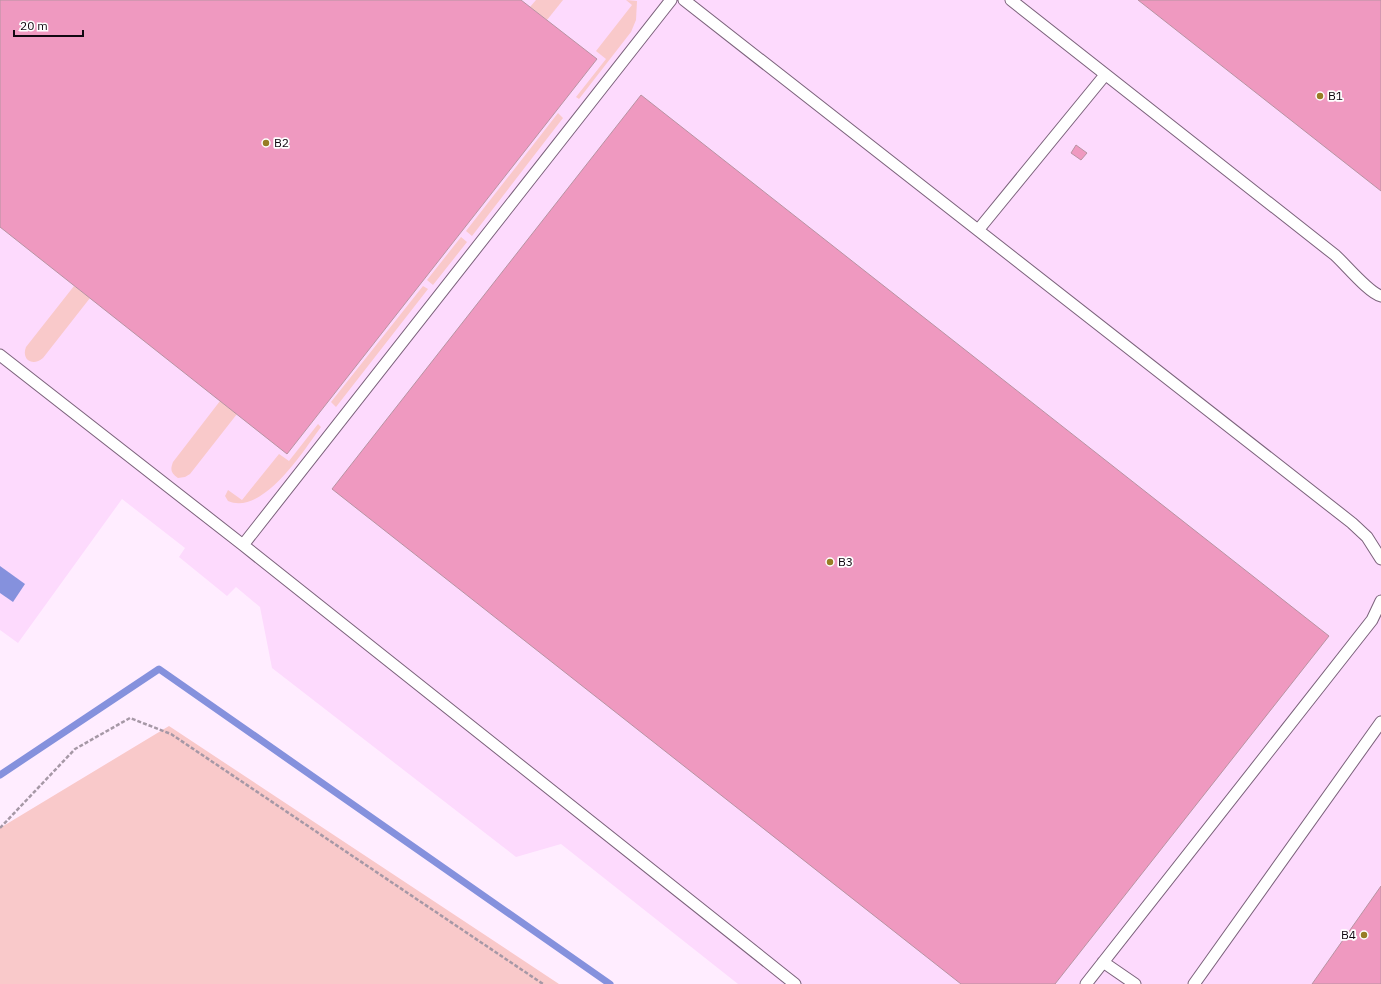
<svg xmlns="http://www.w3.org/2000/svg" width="1381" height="984" font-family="'IBM Plex Sans',sans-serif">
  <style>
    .built { fill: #fddafd }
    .green { fill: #f9c9ca }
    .water { fill: #8591dd }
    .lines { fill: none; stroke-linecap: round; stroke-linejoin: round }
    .stream { stroke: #8591dd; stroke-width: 7 }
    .building { fill: #ef99c0; stroke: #b893a2 }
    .service-casing { stroke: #7b627b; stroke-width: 13 }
    .path { stroke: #a698a6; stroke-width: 2.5; stroke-dasharray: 4 2; stroke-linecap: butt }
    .service { stroke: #fff; stroke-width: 11 }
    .poi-dot { fill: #977d25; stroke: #fff; stroke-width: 1.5 }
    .labels { text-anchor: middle; stroke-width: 3.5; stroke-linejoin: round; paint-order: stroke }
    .poi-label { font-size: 12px; fill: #110811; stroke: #fff; text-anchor: start }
  </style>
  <rect width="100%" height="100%" fill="#ffedff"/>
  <path class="built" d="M0 0H1381V984H738L561 844 516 857 272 668 260 607 236 587 227 596 179 557 185 548 122 499 18 643 0 630Z"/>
  <path class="green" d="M536 0H563L547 20 530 7Z
    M626 0 637 1 636 20 631 32 579 99 576 97 606 59 596 51 632 5Z
    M558 113 563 118 472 236 466 231Z
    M461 237 467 242 433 285 427 280Z
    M74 286 90 298 43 358C33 367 21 360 26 347Z
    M423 286 428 289 336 407 331 402Z
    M220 401 237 414 190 474 185 477 178 478C171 473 170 470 173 462Z
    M318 424 321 427C304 450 263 516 228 501L225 496 228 490 242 500 279 454 289 461Z
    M169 726 559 984H0V828Z"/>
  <path class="water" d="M0 566 25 584 13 602 0 593Z"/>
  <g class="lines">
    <path class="stream" d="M0 775 159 669 610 984"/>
  </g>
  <path class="building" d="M0 0H521L597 59 287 454 0 227Z
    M1138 0H1381V191Z
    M641 95 1329 636 1055 984H961L332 489Z
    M1076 145 1087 153 1081 160 1071 153Z
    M1381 886V984H1312Z"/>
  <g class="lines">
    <defs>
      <path id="service" d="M684 0 1352 523 1367 537 1381 559
        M1011 0 1335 255C1346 265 1369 293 1381 296
        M979 229 1105 75
        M0 355 243 545 795 984
        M243 545 671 0
        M1103 962 1135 984
        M1086 984 1372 620 1381 601
        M1194 984 1381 722"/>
    </defs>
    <use href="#service" class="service-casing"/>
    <path class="path" d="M0 828 75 749 130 718 171 734 543 984"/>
    <use href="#service" class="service"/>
  </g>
  <g class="poi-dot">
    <circle cx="1320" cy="96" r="4"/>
    <circle cx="266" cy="143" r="4"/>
    <circle cx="830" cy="562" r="4"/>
    <circle cx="1364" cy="935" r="4"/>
  </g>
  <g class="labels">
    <g class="poi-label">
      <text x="1328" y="100">B1</text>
      <text x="274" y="147">B2</text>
      <text x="838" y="566">B3</text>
      <text x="1356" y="939" text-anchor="end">B4</text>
    </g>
  </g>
  <path d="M14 30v6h69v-6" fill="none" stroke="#110811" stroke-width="2"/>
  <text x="20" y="30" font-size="12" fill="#110811" stroke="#ffffff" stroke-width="3" paint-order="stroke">20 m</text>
</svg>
